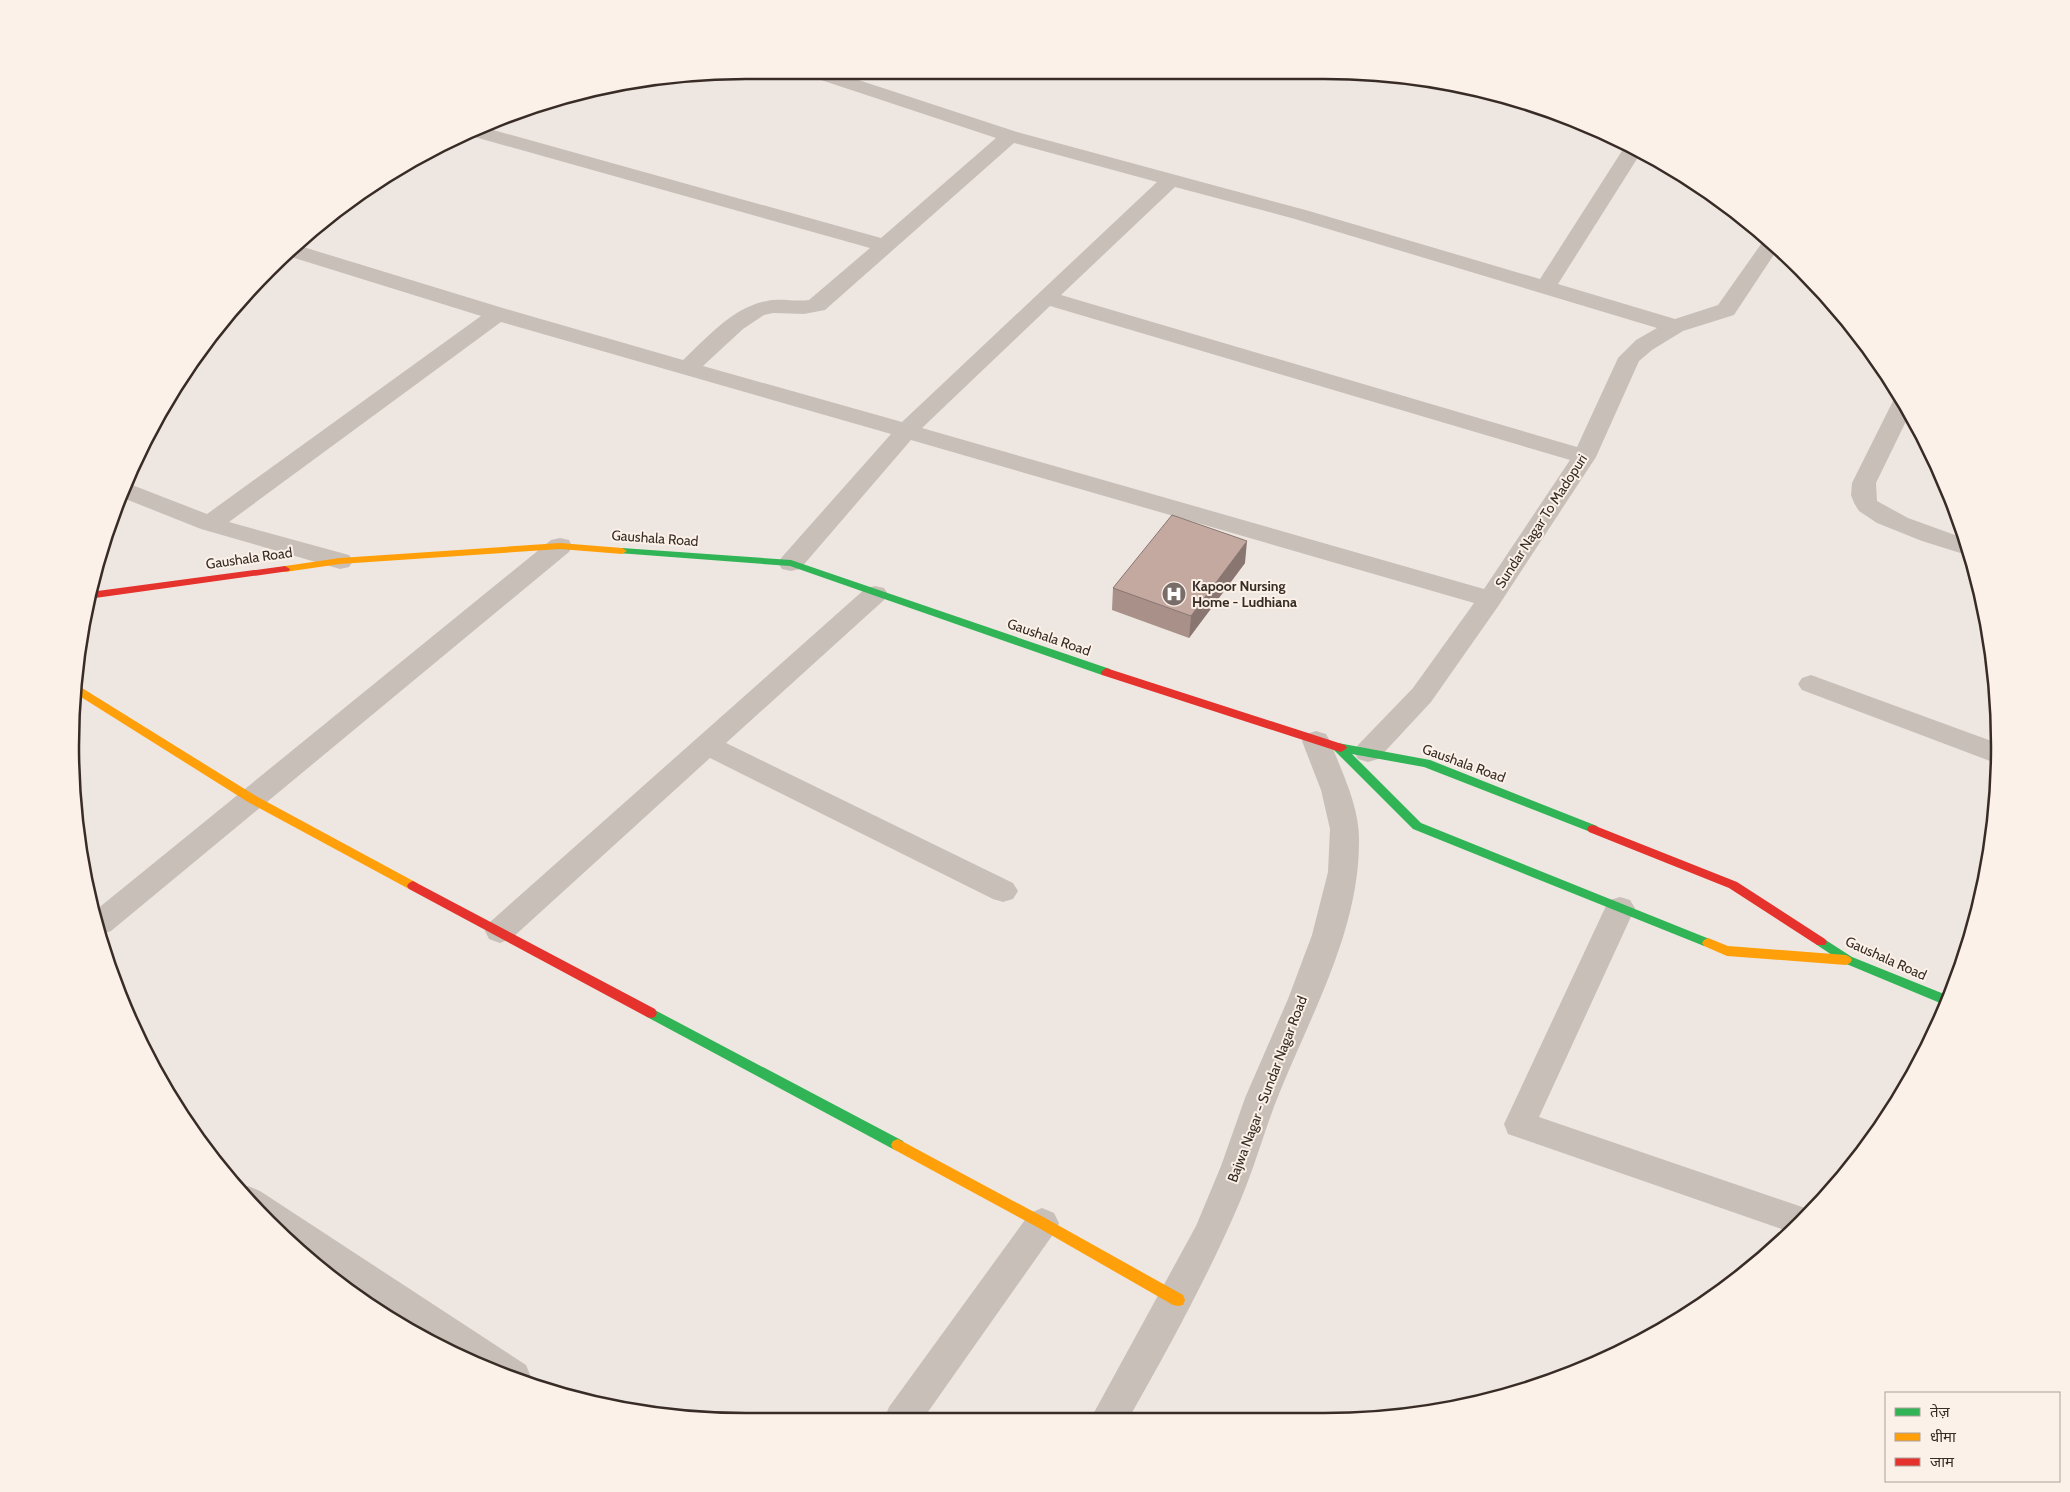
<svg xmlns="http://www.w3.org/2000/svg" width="2070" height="1492" font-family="Cabin,'Noto Sans Devanagari',sans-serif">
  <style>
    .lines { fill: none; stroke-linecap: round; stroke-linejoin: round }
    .street { fill: #c8bfb9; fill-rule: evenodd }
    .fast { fill: #30b455; fill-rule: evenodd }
    .slow { fill: #ff9f0a; fill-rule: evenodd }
    .jam { fill: #e5322d; fill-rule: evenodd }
    .wall { fill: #a9918a }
    .shaded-wall { fill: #897671 }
    .building { fill: #c4a9a1; stroke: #897671 }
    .labels { text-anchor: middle; stroke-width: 4; stroke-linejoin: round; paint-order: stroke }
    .street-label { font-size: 14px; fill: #392c27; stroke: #fbf1e8 }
    .poi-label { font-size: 14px; font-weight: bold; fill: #392c27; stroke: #fbf1e8; text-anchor: start }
    .rim { fill: none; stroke: #392c27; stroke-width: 2.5 }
  </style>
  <rect width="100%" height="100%" fill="#eee7e1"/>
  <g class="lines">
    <path class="street" d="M801 70H828L1017 132 1309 211 1540 279 1627 143 1642 151 1558 284 1675 319 1718 305 1766 237 1779 247 1734 315 1683 331 1652 350 1639 361 1596 457 1499 605 1431 702 1378 759 1368 762 1358 759 1354 752 1358 745 1413 688 1474 603 911 440 800 569 791 571 782 569 778 563 782 557 891 434 501 322 229 522 349 555 353 561 349 567 340 569 201 529 123 498 127 483 207 514 481 316 288 256 300 246 506 309 683 360C708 337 733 307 767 301 781 298 795 302 809 300L870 248 464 134 479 126 881 238 996 138 803 74ZM1014 143 1157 182 902 422 703 366 743 329 764 315 773 313 804 314 825 310ZM1175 187 1295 219 1657 328 1636 340 1618 358 1577 447 1061 295ZM1050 306 1570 460 1484 589 922 428Z
      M1900 395 1911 411 1876 483 1877 501 1908 518 1966 539 1970 556 1922 541 1877 523 1859 511 1854 503 1851 495 1852 483 1893 401 1896 396Z
      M560 538 569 540 572 546 569 552 111 931 102 934 96 910 551 540Z
      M875 586 884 588 888 594 884 600 726 743 1013 883 1018 891 1013 899 1003 902 993 899 710 758 511 939 500 943 489 939 485 931 489 923 866 588Z
      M1811 675 1997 743 1998 764 1802 690 1798 684 1802 678Z
      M1316 731 1326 734 1330 741C1342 773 1360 807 1359 842 1359 929 1313 1011 1281 1089 1266 1125 1256 1163 1241 1199 1209 1275 1169 1347 1129 1418H1091L1196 1226 1221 1166 1245 1098 1288 999 1312 935 1328 872 1330 829 1321 790 1302 741 1306 734Z
      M1620 897 1630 900 1635 908 1539 1117 1811 1210 1790 1232 1508 1134 1504 1124 1605 908 1610 900Z
      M248 1186 260 1191 526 1365 531 1377 528 1383 447 1352 434 1344 316 1265 237 1190Z
      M1042 1208 1054 1213 1059 1223 1054 1233 923 1419H884L889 1407 1030 1213Z"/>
    <path class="fast" d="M622 548 791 560 1110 669 1111 672 1110 675H1102L790 566 618 553 617 551Z
      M1338 743 1430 760 1597 826 1599 829 1597 832 1593 833 1424 767 1352 754 1421 823 1712 940 1714 943 1712 946H1704L1413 829 1334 750 1332 747Z
      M1821 937 1852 957 1949 996 1945 1005 1844 963 1817 945 1815 942 1817 939Z
      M651 1008 903 1141 905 1145 903 1149 898 1151 893 1149 647 1017 645 1013 647 1009Z"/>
    <path class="slow" d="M560 543 622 548 627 551 622 554 560 549 340 564 285 572 280 569 285 566 340 558Z
      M74 683 256 796 417 883 419 886 417 889H409L248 802 73 692Z
      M1708 938 1728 946 1846 955 1850 957 1852 960 1850 963 1846 965 1727 956 1704 946 1702 943 1704 940Z
      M898 1139 1047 1219 1183 1295 1185 1300 1183 1305 1178 1306 1173 1305 1037 1227 893 1149 891 1145 893 1141Z"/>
    <path class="jam" d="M285 566 290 569 289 571 88 599 90 592Z
      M1106 668 1345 745 1347 748 1341 752 1337 751 1102 675 1101 672Z
      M1593 825 1737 882 1825 939 1827 942 1825 945H1817L1729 888 1589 832 1587 829 1589 826Z
      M413 881 655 1009 657 1013 655 1017 651 1018 647 1017 409 889 407 886 409 883Z"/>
  </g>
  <path class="wall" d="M1245 563 1189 638 1112 610 1113 588Z"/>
  <path class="shaded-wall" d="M1247 541 1245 563 1189 638 1191 616Z"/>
  <path class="building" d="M1172 515 1247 541 1191 616 1113 588Z"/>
  <defs>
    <symbol id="hospital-disc" viewBox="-11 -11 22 22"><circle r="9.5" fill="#786d68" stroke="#fbf1e8"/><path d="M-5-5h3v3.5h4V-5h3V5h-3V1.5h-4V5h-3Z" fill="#fff"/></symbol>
  </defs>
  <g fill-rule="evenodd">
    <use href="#hospital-disc" x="1160" y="580" width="28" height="28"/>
  </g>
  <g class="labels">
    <g class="street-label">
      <text transform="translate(1541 521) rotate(-57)" y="5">Sundar Nagar To Madopuri</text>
      <text transform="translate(655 538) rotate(4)" y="5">Gaushala Road</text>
      <text transform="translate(249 558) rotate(-8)" y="5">Gaushala Road</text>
      <text transform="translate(1049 637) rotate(19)" y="5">Gaushala Road</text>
      <text transform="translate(1464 763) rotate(20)" y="5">Gaushala Road</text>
      <text transform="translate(1886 958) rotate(24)" y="5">Gaushala Road</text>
      <text transform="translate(1267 1089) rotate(-69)" y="5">Bajwa Nagar - Sundar Nagar Road</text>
    </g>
    <g class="poi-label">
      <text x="1192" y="591">Kapoor Nursing<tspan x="1192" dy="16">Home - Ludhiana</tspan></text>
    </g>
  </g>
  <path d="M0 0H2070V1492H0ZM746 79H1324A667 667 0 0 1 1991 746V746A667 667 0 0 1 1324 1413H746A667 667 0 0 1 79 746V746A667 667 0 0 1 746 79Z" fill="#fbf1e8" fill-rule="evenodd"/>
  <path class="rim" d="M746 79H1324A667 667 0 0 1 1991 746V746A667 667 0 0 1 1324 1413H746A667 667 0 0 1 79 746V746A667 667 0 0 1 746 79Z"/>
  <rect x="1885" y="1392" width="175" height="90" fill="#fbf1e8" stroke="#ada29b"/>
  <rect x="1895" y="1408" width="25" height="8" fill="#30b455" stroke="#ada29b"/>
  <text x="1930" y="1417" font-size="15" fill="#392c27">तेज़</text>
  <rect x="1895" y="1433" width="25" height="8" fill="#ff9f0a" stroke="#ada29b"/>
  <text x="1930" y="1442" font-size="15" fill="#392c27">धीमा</text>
  <rect x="1895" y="1458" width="25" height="8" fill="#e5322d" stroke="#ada29b"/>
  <text x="1930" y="1467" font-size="15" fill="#392c27">जाम</text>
</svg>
